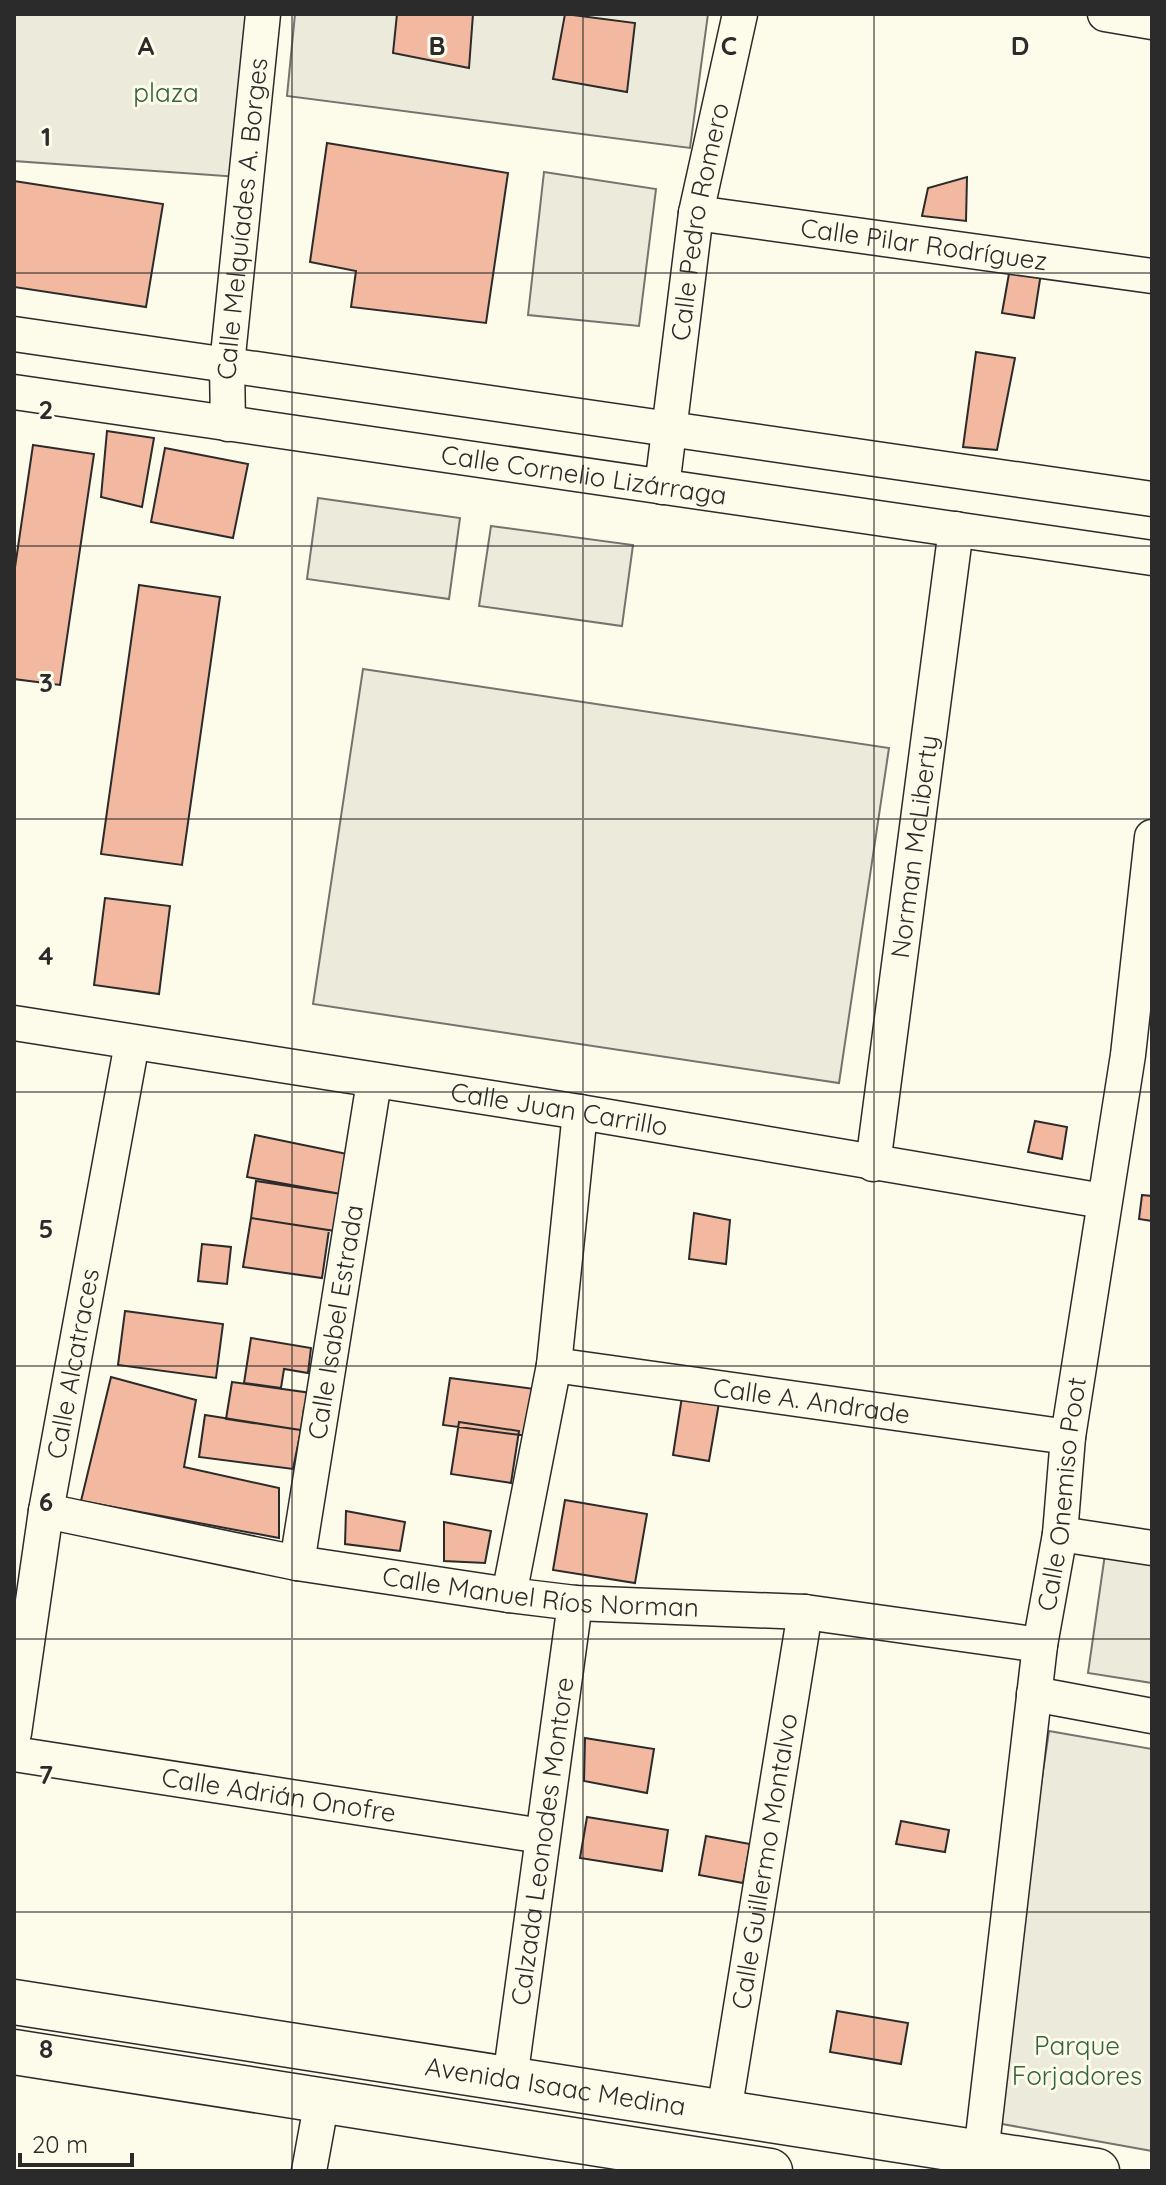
<svg xmlns="http://www.w3.org/2000/svg" width="1166" height="2185" font-family="Quicksand,sans-serif">
  <style>
    .green { fill: #ecebdb; stroke: #74746e; stroke-width: 2 }
    .building { fill: #f2b8a0; stroke: #2b2b2b; stroke-width: 2 }
    .lines { fill: none; stroke-linecap: round; stroke-linejoin: round }
    .minor-casing { stroke: #2b2b2b; stroke-width: 37 }
    .secondary-casing { stroke: #2b2b2b; stroke-width: 47 }
    .minor { stroke: #fdfbea; stroke-width: 34 }
    .secondary { stroke: #fdfbea; stroke-width: 44 }
    .grid { fill: none; stroke: #2b2b2b; stroke-width: 2; stroke-opacity: 0.55 }
    .labels { text-anchor: middle; stroke-width: 6; stroke-linejoin: round; paint-order: stroke }
    .park-label { font-size: 26px; fill: #34623c; stroke: #fdfbea }
    .street-label { font-size: 26px; fill: #2b2b2b; stroke: #fdfbea }
    .grid-label { font-size: 26px; text-anchor: middle; font-weight: bold; fill: #2b2b2b; stroke: #fdfbea; stroke-width: 6; stroke-linejoin: round; paint-order: stroke }
  </style>
  <rect width="100%" height="100%" fill="#fdfbea"/>
  <path class="green" d="M14 14H252L239 177 14 161Z
    M295 14H708L690 148 287 96Z
    M544 172 656 189 639 326 528 315Z
    M318 498 460 518 449 599 307 579Z
    M491 526 633 545 622 626 479 606Z
    M363 669 889 748 839 1083 313 1004Z
    M1106 1547 1152 1555V1683L1088 1673Z
    M1049 1731 1152 1749V2151L991 2122Z"/>
  <path class="building" d="M397 14H473L469 68 393 53Z
    M565 14 635 23 627 92 553 79Z
    M327 143 508 173 486 323 351 307 356 271 310 262Z
    M967 177 966 221 922 216 928 188Z
    M14 181 163 204 146 307 14 287Z
    M1010 268 1041 273 1034 318 1002 313Z
    M976 352 1015 358 997 450 963 447Z
    M107 431 154 438 142 507 101 497Z
    M33 445 94 454 60 685 14 679V574Z
    M165 448 248 464 233 538 151 522Z
    M139 585 220 597 182 865 101 854Z
    M105 898 170 906 159 994 94 985Z
    M1035 1121 1067 1127 1062 1159 1028 1152Z
    M255 1135 347 1154 341 1194 247 1177Z
    M256 1181 341 1194 335 1231 251 1218Z
    M1142 1195 1152 1196V1221L1139 1219Z
    M694 1213 730 1220 726 1264 689 1259Z
    M251 1218 329 1230 322 1278 243 1267Z
    M202 1244 231 1247 227 1284 198 1281Z
    M125 1311 223 1324 216 1378 118 1365Z
    M251 1338 311 1348 308 1373 284 1369 281 1388 244 1383Z
    M111 1377 196 1400 184 1467 279 1488V1538L81 1501Z
    M450 1378 535 1389 528 1436 443 1425Z
    M232 1382 311 1393 312 1407 304 1408 301 1430 226 1419Z
    M683 1390 720 1397 709 1461 673 1455Z
    M205 1415 301 1430 293 1469 199 1457Z
    M459 1422 519 1431 511 1483 451 1474Z
    M565 1500 647 1514 635 1583 553 1570Z
    M346 1511 405 1522 400 1551 345 1544Z
    M444 1522 491 1531 485 1563 444 1561Z
    M585 1738 654 1749 647 1793 584 1781Z
    M587 1817 668 1830 662 1871 580 1858Z
    M901 1821 949 1830 945 1852 896 1844Z
    M706 1836 750 1844 743 1883 699 1875Z
    M837 2011 908 2023 901 2064 830 2052Z"/>
  <g class="lines">
    <defs>
      <g id="minor">
        <path d="M1105 14 1152 22"/>
        <path id="s1" d="M696 213 1152 276"/>
        <path d="M14 334 1152 499"/>
        <path id="s2" d="M14 392 1152 558"/>
        <path id="s3" d="M228 424 227 365 263 14"/>
        <path id="s4" d="M662 487 696 213 740 14"/>
        <path id="s5" d="M14 1023 580 1112 1103 1201"/>
        <path id="s6" d="M873 1164 956 529"/>
        <path id="s7" d="M554 1365 1068 1437"/>
        <path id="s8" d="M46 1511 297 1563 509 1595 575 1603 805 1612 1040 1645"/>
        <path d="M1060 1534 1152 1548"/>
        <path id="s9" d="M297 1563 374 1082"/>
        <path d="M509 1595 554 1365 580 1112"/>
        <path d="M1034 1694 1152 1716"/>
        <path id="s10" d="M14 1733 46 1511 132 1043"/>
        <path id="s11" d="M14 1754 542 1836"/>
        <path id="s12" d="M510 2079 575 1603"/>
        <path id="s13" d="M724 2112 805 1612"/>
        <path d="M309 2171 322 2100"/>
        <path id="s14" d="M979 2171 1040 1645 1060 1534 1068 1437 1128 1055 1152 837"/>
      </g>
      <g id="secondary">
        <path id="s15" d="M14 2002 1097 2171"/>
        <path d="M14 2052 770 2171"/>
      </g>
    </defs>
    <use href="#minor" class="minor-casing"/>
    <use href="#secondary" class="secondary-casing"/>
    <use href="#minor" class="minor"/>
    <use href="#secondary" class="secondary"/>
  </g>
  <path class="grid" d="M292 14V2171M583 14V2171M874 14V2171M14 273H1152M14 546H1152M14 819H1152M14 1092H1152M14 1366H1152M14 1639H1152M14 1912H1152"/>
  <g class="labels">
    <g class="park-label">
      <text x="166" y="102">plaza</text>
      <text x="1077" y="2055">Parque<tspan x="1077" dy="30">Forjadores</tspan></text>
    </g>
    <g class="street-label">
      <text dy="9" stroke="none"><textPath href="#s3" startOffset="206">Calle Melquíades A. Borges</textPath></text>
      <text dy="9" stroke="none"><textPath href="#s4" startOffset="268">Calle Pedro Romero</textPath></text>
      <text dy="9" stroke="none"><textPath href="#s1" startOffset="230">Calle Pilar Rodríguez</textPath></text>
      <text dy="9" stroke="none"><textPath href="#s2" startOffset="576">Calle Cornelio Lizárraga</textPath></text>
      <text dy="9" stroke="none"><textPath href="#s6" startOffset="320">Norman McLiberty</textPath></text>
      <text dy="9" stroke="none"><textPath href="#s5" startOffset="552">Calle Juan Carrillo</textPath></text>
      <text dy="9" stroke="none"><textPath href="#s9" startOffset="244">Calle Isabel Estrada</textPath></text>
      <text dy="9" stroke="none"><textPath href="#s10" startOffset="374">Calle Alcatraces</textPath></text>
      <text dy="9" stroke="none"><textPath href="#s7" startOffset="260">Calle A. Andrade</textPath></text>
      <text dy="9" stroke="none"><textPath href="#s14" startOffset="682">Calle Onemiso Poot</textPath></text>
      <text dy="9" stroke="none"><textPath href="#s8" startOffset="502">Calle Manuel Ríos Norman</textPath></text>
      <text dy="9" stroke="none"><textPath href="#s11" startOffset="268">Calle Adrián Onofre</textPath></text>
      <text dy="9" stroke="none"><textPath href="#s12" startOffset="240">Calzada Leonodes Montore</textPath></text>
      <text dy="9" stroke="none"><textPath href="#s13" startOffset="254">Calle Guillermo Montalvo</textPath></text>
      <text dy="9" stroke="none"><textPath href="#s15" startOffset="548">Avenida Isaac Medina</textPath></text>
    </g>
  </g>
  <g class="grid-label">
    <text x="146" y="55">A</text>
    <text x="437" y="55">B</text>
    <text x="729" y="55">C</text>
    <text x="1020" y="55">D</text>
    <text x="46" y="146">1</text>
    <text x="46" y="419">2</text>
    <text x="46" y="692">3</text>
    <text x="46" y="965">4</text>
    <text x="46" y="1238">5</text>
    <text x="46" y="1511">6</text>
    <text x="46" y="1784">7</text>
    <text x="46" y="2058">8</text>
  </g>
  <rect width="1166" height="2185" fill="none" stroke="#2b2b2b" stroke-width="32"/>
  <path d="M20 2153v12h112v-12" fill="none" stroke="#2b2b2b" stroke-width="4"/>
  <text x="32" y="2153" font-size="24" fill="#2b2b2b" stroke="#fdfbea" stroke-width="6" paint-order="stroke">20 m</text>
</svg>
